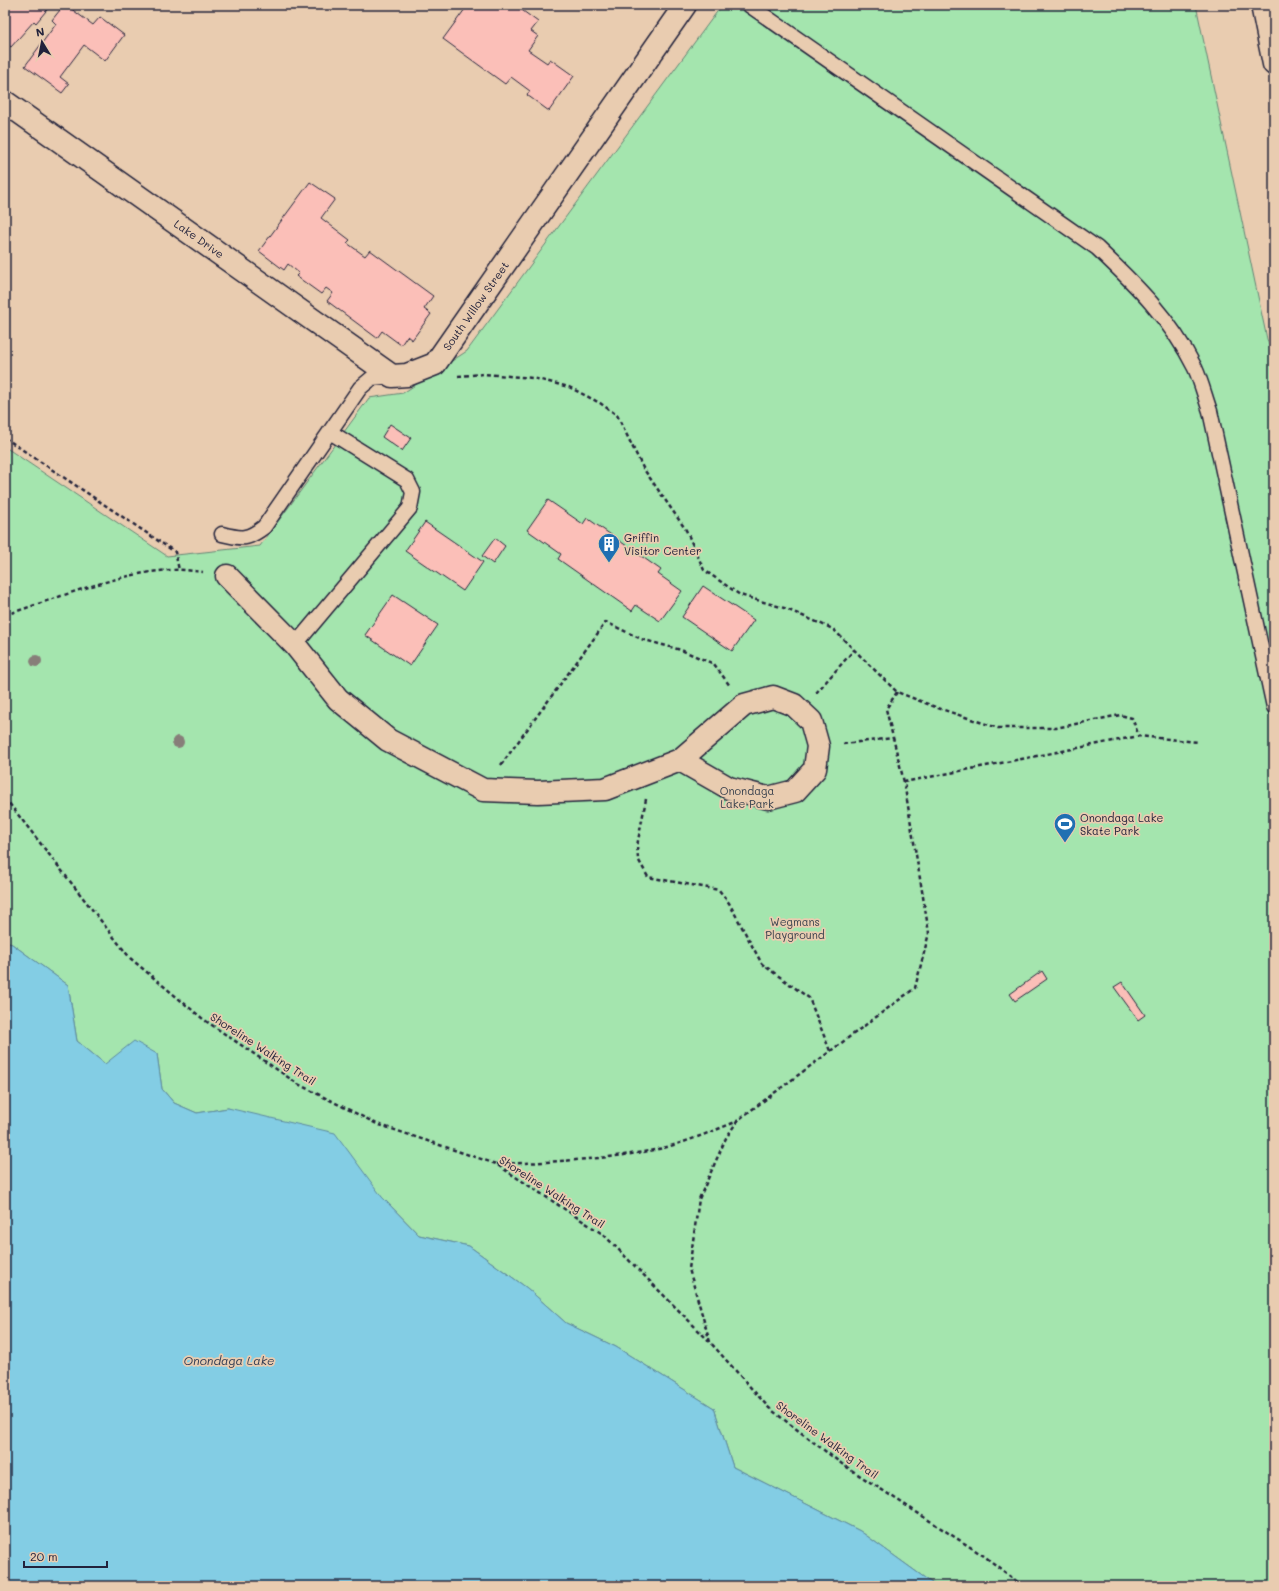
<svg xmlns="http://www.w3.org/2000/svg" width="1279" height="1591" viewBox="0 0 1279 1591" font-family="Mali,sans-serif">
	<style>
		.green { fill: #a4e5ae; stroke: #638474 }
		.water { fill: #83cde4; stroke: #5c89a0 }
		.building { fill: #fbbfb8; stroke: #22223b }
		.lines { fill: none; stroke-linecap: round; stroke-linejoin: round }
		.lane-casing { stroke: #22223b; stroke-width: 17 }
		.street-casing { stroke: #22223b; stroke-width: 25 }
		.primary-casing { stroke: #22223b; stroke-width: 25 }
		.path { stroke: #22223b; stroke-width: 2.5; stroke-dasharray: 4 3; stroke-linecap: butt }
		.lane { stroke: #e9ccb0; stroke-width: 14 }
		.street { stroke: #e9ccb0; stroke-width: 22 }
		.primary { stroke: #e9ccb0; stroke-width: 22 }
		.tree { fill: #877e79 }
		.labels { text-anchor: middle; stroke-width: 3.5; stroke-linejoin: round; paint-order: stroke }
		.street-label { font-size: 11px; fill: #22223b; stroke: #e9ccb0 }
		.poi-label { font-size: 11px; fill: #22223b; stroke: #e9ccb0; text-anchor: start }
		.park-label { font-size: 11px; fill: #363f4c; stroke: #e9ccb0 }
		.water-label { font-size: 12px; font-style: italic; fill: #313c54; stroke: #e9ccb0 }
	</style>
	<rect width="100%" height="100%" fill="#e9ccb0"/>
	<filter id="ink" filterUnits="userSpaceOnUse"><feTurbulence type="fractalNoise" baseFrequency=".025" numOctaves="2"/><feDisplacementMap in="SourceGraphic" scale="8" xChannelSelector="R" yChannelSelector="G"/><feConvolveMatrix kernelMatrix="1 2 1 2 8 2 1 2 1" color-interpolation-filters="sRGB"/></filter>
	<g filter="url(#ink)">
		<!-- green -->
		<path class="green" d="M 722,5 L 1196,5 L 1267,339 L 1274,359 L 1274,1586 L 936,1586 L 860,1531 L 733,1467 L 714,1408 L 616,1347 L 566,1323 L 527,1288 L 469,1246 L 419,1235 L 382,1197 L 228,1108 L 197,1113 L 174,1103 L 162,1089 L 157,1054 L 105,1064 L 77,1041 L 68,985 L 12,944 L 5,942 L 5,447 L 167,556 L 260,546 L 369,398 L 403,393 L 467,351 Z"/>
		<!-- water -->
		<path class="water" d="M 5,942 L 12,944 L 68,985 L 77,1041 L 105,1064 L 134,1041 L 157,1054 L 162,1089 L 174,1103 L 197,1113 L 228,1108 L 335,1133 L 382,1197 L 419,1235 L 469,1246 L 527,1288 L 566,1323 L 616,1347 L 714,1408 L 733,1467 L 860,1531 L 936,1586 L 5,1586 Z"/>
		<!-- building -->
		<g class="building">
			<path d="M 5,5 L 51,5 L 36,23 L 34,21 L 11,47 L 8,45 L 5,48 Z"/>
			<path d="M 64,5 L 66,5 L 93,25 L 100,17 L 124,35 L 105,61 L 84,45 L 60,77 L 69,84 L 62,93 L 25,66 L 56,24 L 52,20 Z"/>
			<path d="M 468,5 L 511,5 L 513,7 L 515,5 L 538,22 L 531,31 L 538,36 L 528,50 L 547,63 L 550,59 L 574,76 L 549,111 L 527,95 L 530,91 L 511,77 L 505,84 L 443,39 Z"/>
			<path d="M 310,182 L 335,199 L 321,218 L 350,240 L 347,243 L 365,256 L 370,250 L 433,296 L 424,309 L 431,314 L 412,340 L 407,336 L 401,345 L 382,331 L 377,338 L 327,301 L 333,293 L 326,288 L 321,294 L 296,276 L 299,273 L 288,264 L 284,270 L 259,251 Z"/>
			<path d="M 390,424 L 411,438 L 402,451 L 382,437 Z"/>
			<path d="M 548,500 L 583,524 L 587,518 L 661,570 L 658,574 L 682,591 L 660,621 L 636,605 L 632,611 L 558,559 L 561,554 L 527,530 Z"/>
			<path d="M 425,522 L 483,562 L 463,591 L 405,551 Z"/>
			<path d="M 495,538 L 505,546 L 493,564 L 482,556 Z"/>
			<path d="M 703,586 L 754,620 L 732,651 L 682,617 Z"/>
			<path d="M 393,595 L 438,625 L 410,666 L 365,635 Z"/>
			<path d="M 1042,971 L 1047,979 L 1015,1001 L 1010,994 Z"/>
			<path d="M 1122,982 L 1145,1015 L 1138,1020 L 1114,987 Z"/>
		</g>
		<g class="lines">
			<!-- lane casing -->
			<g class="lane-casing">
				<g id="lane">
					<path d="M 749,5 L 1097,248 C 1136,285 1170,318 1195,368 C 1201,381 1205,397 1210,411 L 1274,707"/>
					<path d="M 222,534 C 242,539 247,540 264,527 L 360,388 L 372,378 L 392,376"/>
					<path d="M 295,645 L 410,508 L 413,492 L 407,480 L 330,432"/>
				</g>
			</g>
			<!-- street casing -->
			<g class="street-casing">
				<g id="street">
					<path d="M 5,102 L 392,376 L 407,375 L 435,364 L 685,5"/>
					<path d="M 227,576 L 295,645 L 338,699 L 388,740 L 483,790 L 538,792 L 605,789 L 680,760 L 744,705 L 773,697 L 794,705 L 811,721 L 818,746 L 815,769 L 795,791 L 768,798 L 729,788 L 680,760"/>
				</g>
			</g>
			<!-- primary casing -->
			<g class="primary-casing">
				<path id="primary" d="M 1262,5 L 1274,64"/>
			</g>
			<!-- path -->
			<g class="path">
				<path d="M 458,376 L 484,374 L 533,378 L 569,387 L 600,403 L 617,415 L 643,468 L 686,530 L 704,570 L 740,595 L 784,608 L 833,629 L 897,692 L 938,708 L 998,728 L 1056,728 L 1120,715 L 1132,718 L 1139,736"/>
				<path d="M 5,438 L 175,552 L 179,570"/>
				<path d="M 5,615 C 56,599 119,572 172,570 C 182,569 193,571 203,572"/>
				<path d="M 897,692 L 886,709 L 904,782"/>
				<path d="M 816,693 L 854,650"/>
				<path d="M 843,744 L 893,738"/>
				<path d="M 501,765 L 606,622 L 641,639 L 681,650 L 714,664 L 730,686"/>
				<path d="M 5,798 L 130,958 L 203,1019 L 298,1084 L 377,1124 L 496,1164 L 604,1235 L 710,1342 L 769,1408 L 842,1464 L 984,1556 L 1023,1586"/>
				<path d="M 646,799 L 637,846 L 638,859 L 648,877 L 719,890 L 729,903 L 762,964 L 809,998 L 830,1051"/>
				<path d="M 497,1164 C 549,1162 603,1160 654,1150 C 683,1144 710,1132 738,1121"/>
				<path d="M 710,1342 L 689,1269 L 699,1199 L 726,1138 L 738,1120 L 915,988 L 929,933 L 904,782 L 1139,736 L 1198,742"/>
			</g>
			<!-- lane -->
			<use href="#lane" class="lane"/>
			<!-- street -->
			<use href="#street" class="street"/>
			<!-- primary -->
			<use href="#primary" class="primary"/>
		</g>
		<!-- trees -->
		<g class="tree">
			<circle cx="36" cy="661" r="6"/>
			<circle cx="178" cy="742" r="6"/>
		</g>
	</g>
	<!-- icons -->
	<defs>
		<g id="building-pin" transform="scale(1.15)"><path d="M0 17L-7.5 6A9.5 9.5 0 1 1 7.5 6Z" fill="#1f6fb2" stroke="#e9ccb0"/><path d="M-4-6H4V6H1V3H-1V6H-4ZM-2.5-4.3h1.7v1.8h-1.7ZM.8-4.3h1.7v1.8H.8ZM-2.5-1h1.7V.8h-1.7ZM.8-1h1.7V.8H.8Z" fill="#fff"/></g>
		<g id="stadium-pin" transform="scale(1.15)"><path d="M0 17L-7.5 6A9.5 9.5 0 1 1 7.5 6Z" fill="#1f6fb2" stroke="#e9ccb0"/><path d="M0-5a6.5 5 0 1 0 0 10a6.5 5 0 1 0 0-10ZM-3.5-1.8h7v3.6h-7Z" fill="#fff"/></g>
	</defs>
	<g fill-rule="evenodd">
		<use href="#building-pin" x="609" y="544"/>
		<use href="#stadium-pin" x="1065" y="824"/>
	</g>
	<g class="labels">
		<!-- street labels -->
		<g class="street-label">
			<text transform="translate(199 239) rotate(35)" y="4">Lake Drive</text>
			<text transform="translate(476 306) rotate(-55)" y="4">South Willow Street</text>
			<text transform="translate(263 1049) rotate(33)" y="4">Shoreline Walking Trail</text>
			<text transform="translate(552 1192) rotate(33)" y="4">Shoreline Walking Trail</text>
			<text transform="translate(827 1440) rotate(36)" y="4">Shoreline Walking Trail</text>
		</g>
		<!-- poi labels -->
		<g class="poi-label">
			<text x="624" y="542">Griffin<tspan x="624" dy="13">Visitor Center</tspan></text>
			<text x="1080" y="822">Onondaga Lake<tspan x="1080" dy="13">Skate Park</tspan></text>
		</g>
		<!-- park labels -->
		<g class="park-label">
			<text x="747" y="795">Onondaga<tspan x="747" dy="13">Lake Park</tspan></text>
			<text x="795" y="926">Wegmans<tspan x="795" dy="13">Playground</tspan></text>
		</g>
		<!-- water labels -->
		<g class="water-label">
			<text x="229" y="1365">Onondaga Lake</text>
		</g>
	</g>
	<!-- margin -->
	<rect width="1279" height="1591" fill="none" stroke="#e9ccb0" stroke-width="20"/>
	<rect x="10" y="10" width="1259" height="1571" fill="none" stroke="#22223b" stroke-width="1.5" filter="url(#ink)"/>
	<!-- north arrow -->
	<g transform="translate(42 42) rotate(350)" stroke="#e9ccb0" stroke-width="3" paint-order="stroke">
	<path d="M0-3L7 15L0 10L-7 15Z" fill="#22223b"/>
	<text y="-6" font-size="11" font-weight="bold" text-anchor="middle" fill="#22223b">N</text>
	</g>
	<!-- scale -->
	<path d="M24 1561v6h83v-6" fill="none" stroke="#22223b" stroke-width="2"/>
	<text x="30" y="1561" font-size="12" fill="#22223b" stroke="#e9ccb0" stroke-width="3" paint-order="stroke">20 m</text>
</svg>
